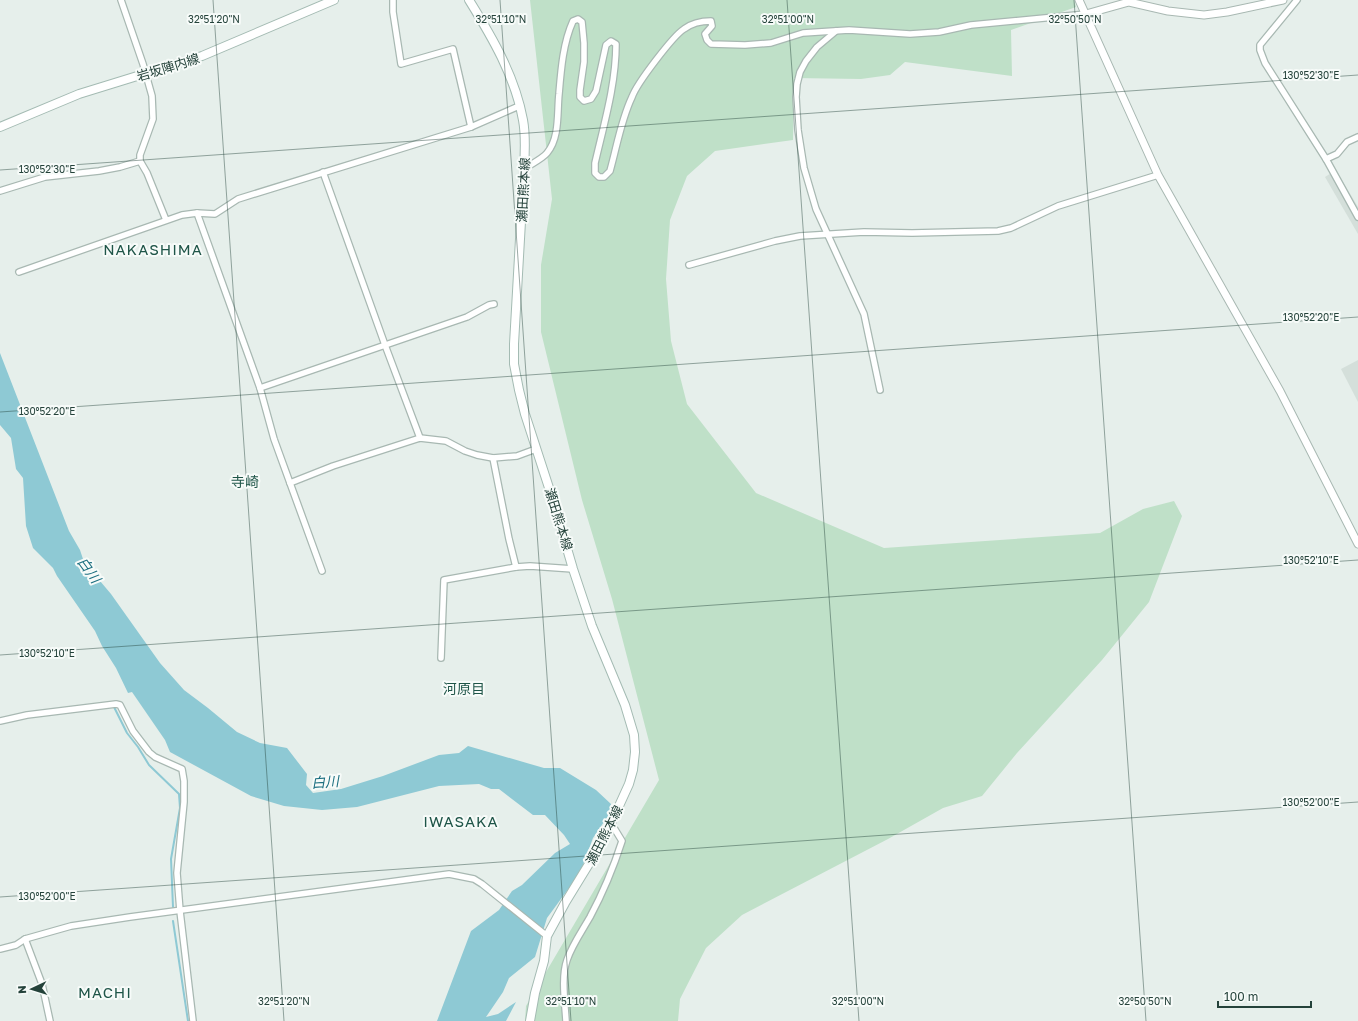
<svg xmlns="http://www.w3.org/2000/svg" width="1358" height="1021" viewBox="0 0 1358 1021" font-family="'Golos Text','Noto Sans JP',sans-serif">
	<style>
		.built { fill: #d4dfda }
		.green { fill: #bfe0c8 }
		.water { fill: #8ec9d4 }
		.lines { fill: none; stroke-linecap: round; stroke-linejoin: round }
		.stream { stroke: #8ec9d4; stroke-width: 2 }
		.minor-casing { stroke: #a8b8b2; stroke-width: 8 }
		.tertiary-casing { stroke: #a8b8b2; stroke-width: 9 }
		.secondary-casing { stroke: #a4bbb3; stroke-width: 10 }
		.minor { stroke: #fff; stroke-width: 5.5 }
		.tertiary { stroke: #fff; stroke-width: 7 }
		.secondary { stroke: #fff; stroke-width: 8 }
		.ticks { fill: none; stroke: #24423a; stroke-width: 1; stroke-opacity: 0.45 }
		.labels { text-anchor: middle; stroke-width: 4; stroke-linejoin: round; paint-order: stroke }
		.street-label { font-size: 13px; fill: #24423a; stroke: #f7fbf9 }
		.neighbourhood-label { font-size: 14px; fill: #1f5548; stroke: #f7fbf9 }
		.water-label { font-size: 14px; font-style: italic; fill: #1c6f80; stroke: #f7fbf9 }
		.quarter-label { font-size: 15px; letter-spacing: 1px; fill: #1f5548; stroke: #f7fbf9 }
		.ticks-label { font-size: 10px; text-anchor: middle; fill: #24423a; stroke: #f7fbf9; stroke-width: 4; stroke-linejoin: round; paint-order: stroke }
	</style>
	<rect width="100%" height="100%" fill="#e6efeb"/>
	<!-- built -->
	<g class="built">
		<path d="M 1336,170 L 1358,207 L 1358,234 L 1325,177 Z"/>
		<path d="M 1358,360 L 1358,402 L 1341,369 Z"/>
	</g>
	<!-- green -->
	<path class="green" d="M 530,0 L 1074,0 L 1076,7 L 1011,30 L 1012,76 L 905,62 L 890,75 L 861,79 L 794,78 L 793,140 L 715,151 L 687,176 L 670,220 L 666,279 L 671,341 L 687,404 L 756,493 L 884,548 L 1100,533 L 1143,509 L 1174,501 L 1182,516 L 1149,602 L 1102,660 L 1017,753 L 982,796 L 943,808 L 888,839 L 742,915 L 706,948 L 680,999 L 678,1021 L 525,1021 L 526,1006 L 659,780 L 612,599 L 582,500 L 541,332 L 541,265 L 552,199 Z"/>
	<!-- water -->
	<path class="water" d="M 0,353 L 69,531 L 80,550 L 84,562 L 111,594 L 160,663 L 184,690 L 208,708 L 237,732 L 260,743 L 287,748 L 307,774 L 306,785 L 313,793 L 341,789 L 383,776 L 439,755 L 459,753 L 468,746 L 544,768 L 560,768 L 596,790 L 611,804 L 608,816 L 593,838 L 580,873 L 547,918 L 535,957 L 509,978 L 503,992 L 486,1017 L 498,1014 L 516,1002 L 506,1021 L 437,1021 L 471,931 L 499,910 L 512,891 L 522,885 L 555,853 L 570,844 L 564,835 L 545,815 L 533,815 L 499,789 L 491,789 L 479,784 L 439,786 L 357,807 L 322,810 L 284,806 L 251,796 L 170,752 L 165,740 L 132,692 L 128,693 L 116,668 L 102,646 L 95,631 L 57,576 L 53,568 L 33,548 L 26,526 L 23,478 L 16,469 L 11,438 L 0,425 Z"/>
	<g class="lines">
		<!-- stream -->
		<g class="stream">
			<path d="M 114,707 L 127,733 L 138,747 L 149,765 L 179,794 L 180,808 L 171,859 L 173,907"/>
			<path d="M 173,921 L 188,1021"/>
		</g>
		<!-- minor casing -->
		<g class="minor-casing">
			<g id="minor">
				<path d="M 121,0 L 143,64 L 152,96 L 153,119 L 140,155 L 140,161 L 147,173 L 166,220"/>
				<path d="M 393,0 L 393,12 L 401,64 L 453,49 L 471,127"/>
				<path d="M 1297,0 L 1260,45 L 1260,50 L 1265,63 L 1326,159 L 1358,217"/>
				<path d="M 836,31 L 817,47 L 806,61 L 800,72 L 797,84 L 796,97 L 798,130 L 804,168 L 816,209 L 864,314 L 880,390"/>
				<path d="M 1326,159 L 1337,154 L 1347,142 L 1358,137"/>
				<path d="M 524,169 C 531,164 542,159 547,153 C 560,138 557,112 559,94 C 561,70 563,43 573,21 L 578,19 L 582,22 L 584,43 L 584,62 L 580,90 L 580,97 L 584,101 L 591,99 L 596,91 L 606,45 L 611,41 L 616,44 C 616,84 604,124 595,163 L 595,173 L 599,177 L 604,177 L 610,171 C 617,146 621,120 632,97 C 637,83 673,36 684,29 C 692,23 701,21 711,21 L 712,26 L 705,34 L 707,40 L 711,44 L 745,45 L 771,43 L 803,33 L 849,30 L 910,34 L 939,32 L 971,25 L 1086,14"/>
				<path d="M 323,172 L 385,345 L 420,438"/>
				<path d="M 0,191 L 45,177 L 99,171 L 120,167 L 140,161"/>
				<path d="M 197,213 L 260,388 L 274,439 L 322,571"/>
				<path d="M 689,265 L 775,241 L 800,236 L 864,232 L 912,233 L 998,231 L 1011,228 L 1058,206 L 1158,175"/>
				<path d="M 19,272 L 182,215 L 197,213 L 215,214 L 238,199 L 471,127 L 519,106"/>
				<path d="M 260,388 L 467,317 L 489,305 L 494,304"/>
				<path d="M 493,458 L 509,539 L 516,567"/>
				<path d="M 290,483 L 333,466 L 420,438 L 446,441 L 465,451 L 477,455 L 493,458 L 517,456 L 536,449"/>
				<path d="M 441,658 L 444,580 L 516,567 L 530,566 L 573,569"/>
				<path d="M 0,721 L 27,715 L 116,704 L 120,705 L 133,731 L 149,752 L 155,757 L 182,769 L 184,781 L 184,802 L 177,873 L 180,911 L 193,1021"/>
				<path d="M 25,939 L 42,984 L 50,1021"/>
				<path d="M 0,949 L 16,945 L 25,939 L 71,926 L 130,917 L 449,874 L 474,879 L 482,884 L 547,936"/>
				<path d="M 566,1021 C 565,1003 561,977 567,960 C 572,945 582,931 590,917 C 604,891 613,869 622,841 L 611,823"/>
			</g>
		</g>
		<!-- tertiary casing -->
		<g class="tertiary-casing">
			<g id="tertiary">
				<path d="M 1079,0 L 1158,175 L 1280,391 L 1358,544"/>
				<path d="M 1086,14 L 1129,2 L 1168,11 L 1204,15 L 1227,12 L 1283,0"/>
			</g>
		</g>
		<!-- secondary casing -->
		<g class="secondary-casing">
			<g id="secondary">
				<path d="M 469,0 C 492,37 515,76 523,120 C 526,136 525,153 524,169 L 514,344 L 514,364 L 519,390 L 525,414 L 551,494 L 573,569 L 592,626 L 625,705 L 634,735 L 635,752 L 633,770 L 629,784 L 603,841 L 565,903 L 547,936 L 544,961 L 535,993 L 530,1021"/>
				<path d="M 0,127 L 79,94 L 202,56 L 334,0"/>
			</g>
		</g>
		<!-- minor -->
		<use href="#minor" class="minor"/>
		<!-- tertiary -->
		<use href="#tertiary" class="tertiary"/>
		<!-- secondary -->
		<use href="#secondary" class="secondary"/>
	</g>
	<!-- ticks -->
	<path class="ticks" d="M 213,0 L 284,1021M 500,0 L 571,1021M 787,0 L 859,1021M 1074,0 L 1146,1021M 0,170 L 1358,75M 0,412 L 1358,317M 0,655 L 1358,560M 0,897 L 1358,802"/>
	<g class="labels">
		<!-- street labels -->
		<g class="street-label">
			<text transform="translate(168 67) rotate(-17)" y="5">岩坂陣内線</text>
			<text transform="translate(523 190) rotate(-87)" y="5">瀬田熊本線</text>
			<text transform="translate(559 519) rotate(73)" y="5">瀬田熊本線</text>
			<text transform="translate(604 835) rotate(-63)" y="5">瀬田熊本線</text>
		</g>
		<!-- neighbourhood labels -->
		<g class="neighbourhood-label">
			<text x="245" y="487">寺崎</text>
			<text x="464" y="694">河原目</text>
		</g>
		<!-- water labels -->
		<g class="water-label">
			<text transform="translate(89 570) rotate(54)" y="5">白川</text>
			<text transform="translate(325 782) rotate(-4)" y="5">白川</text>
		</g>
		<!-- quarter labels -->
		<g class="quarter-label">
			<text x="153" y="255">NAKASHIMA</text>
			<text x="461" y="827">IWASAKA</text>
			<text x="105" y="998">MACHI</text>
		</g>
	</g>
	<g class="ticks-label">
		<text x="214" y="23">32°51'20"N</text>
		<text x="501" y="23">32°51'10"N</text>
		<text x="788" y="23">32°51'00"N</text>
		<text x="1075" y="23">32°50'50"N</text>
		<text x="1311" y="79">130°52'30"E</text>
		<text x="47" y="173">130°52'30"E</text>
		<text x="1311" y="321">130°52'20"E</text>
		<text x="47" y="415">130°52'20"E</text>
		<text x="1311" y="564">130°52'10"E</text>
		<text x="47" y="657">130°52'10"E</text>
		<text x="1311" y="806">130°52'00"E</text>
		<text x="47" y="900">130°52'00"E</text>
		<text x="284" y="1005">32°51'20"N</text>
		<text x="571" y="1005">32°51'10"N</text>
		<text x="858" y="1005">32°51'00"N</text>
		<text x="1145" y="1005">32°50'50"N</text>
	</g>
	<!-- north arrow -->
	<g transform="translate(32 989) rotate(266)" stroke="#f7fbf9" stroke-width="3" paint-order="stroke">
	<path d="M0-3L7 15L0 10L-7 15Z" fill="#24423a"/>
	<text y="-6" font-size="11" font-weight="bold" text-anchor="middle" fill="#24423a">N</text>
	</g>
	<!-- scale -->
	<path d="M1218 1001v6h93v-6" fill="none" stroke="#24423a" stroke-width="2"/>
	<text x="1224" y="1001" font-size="12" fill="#24423a" stroke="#f7fbf9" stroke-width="3" paint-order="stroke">100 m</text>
</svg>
